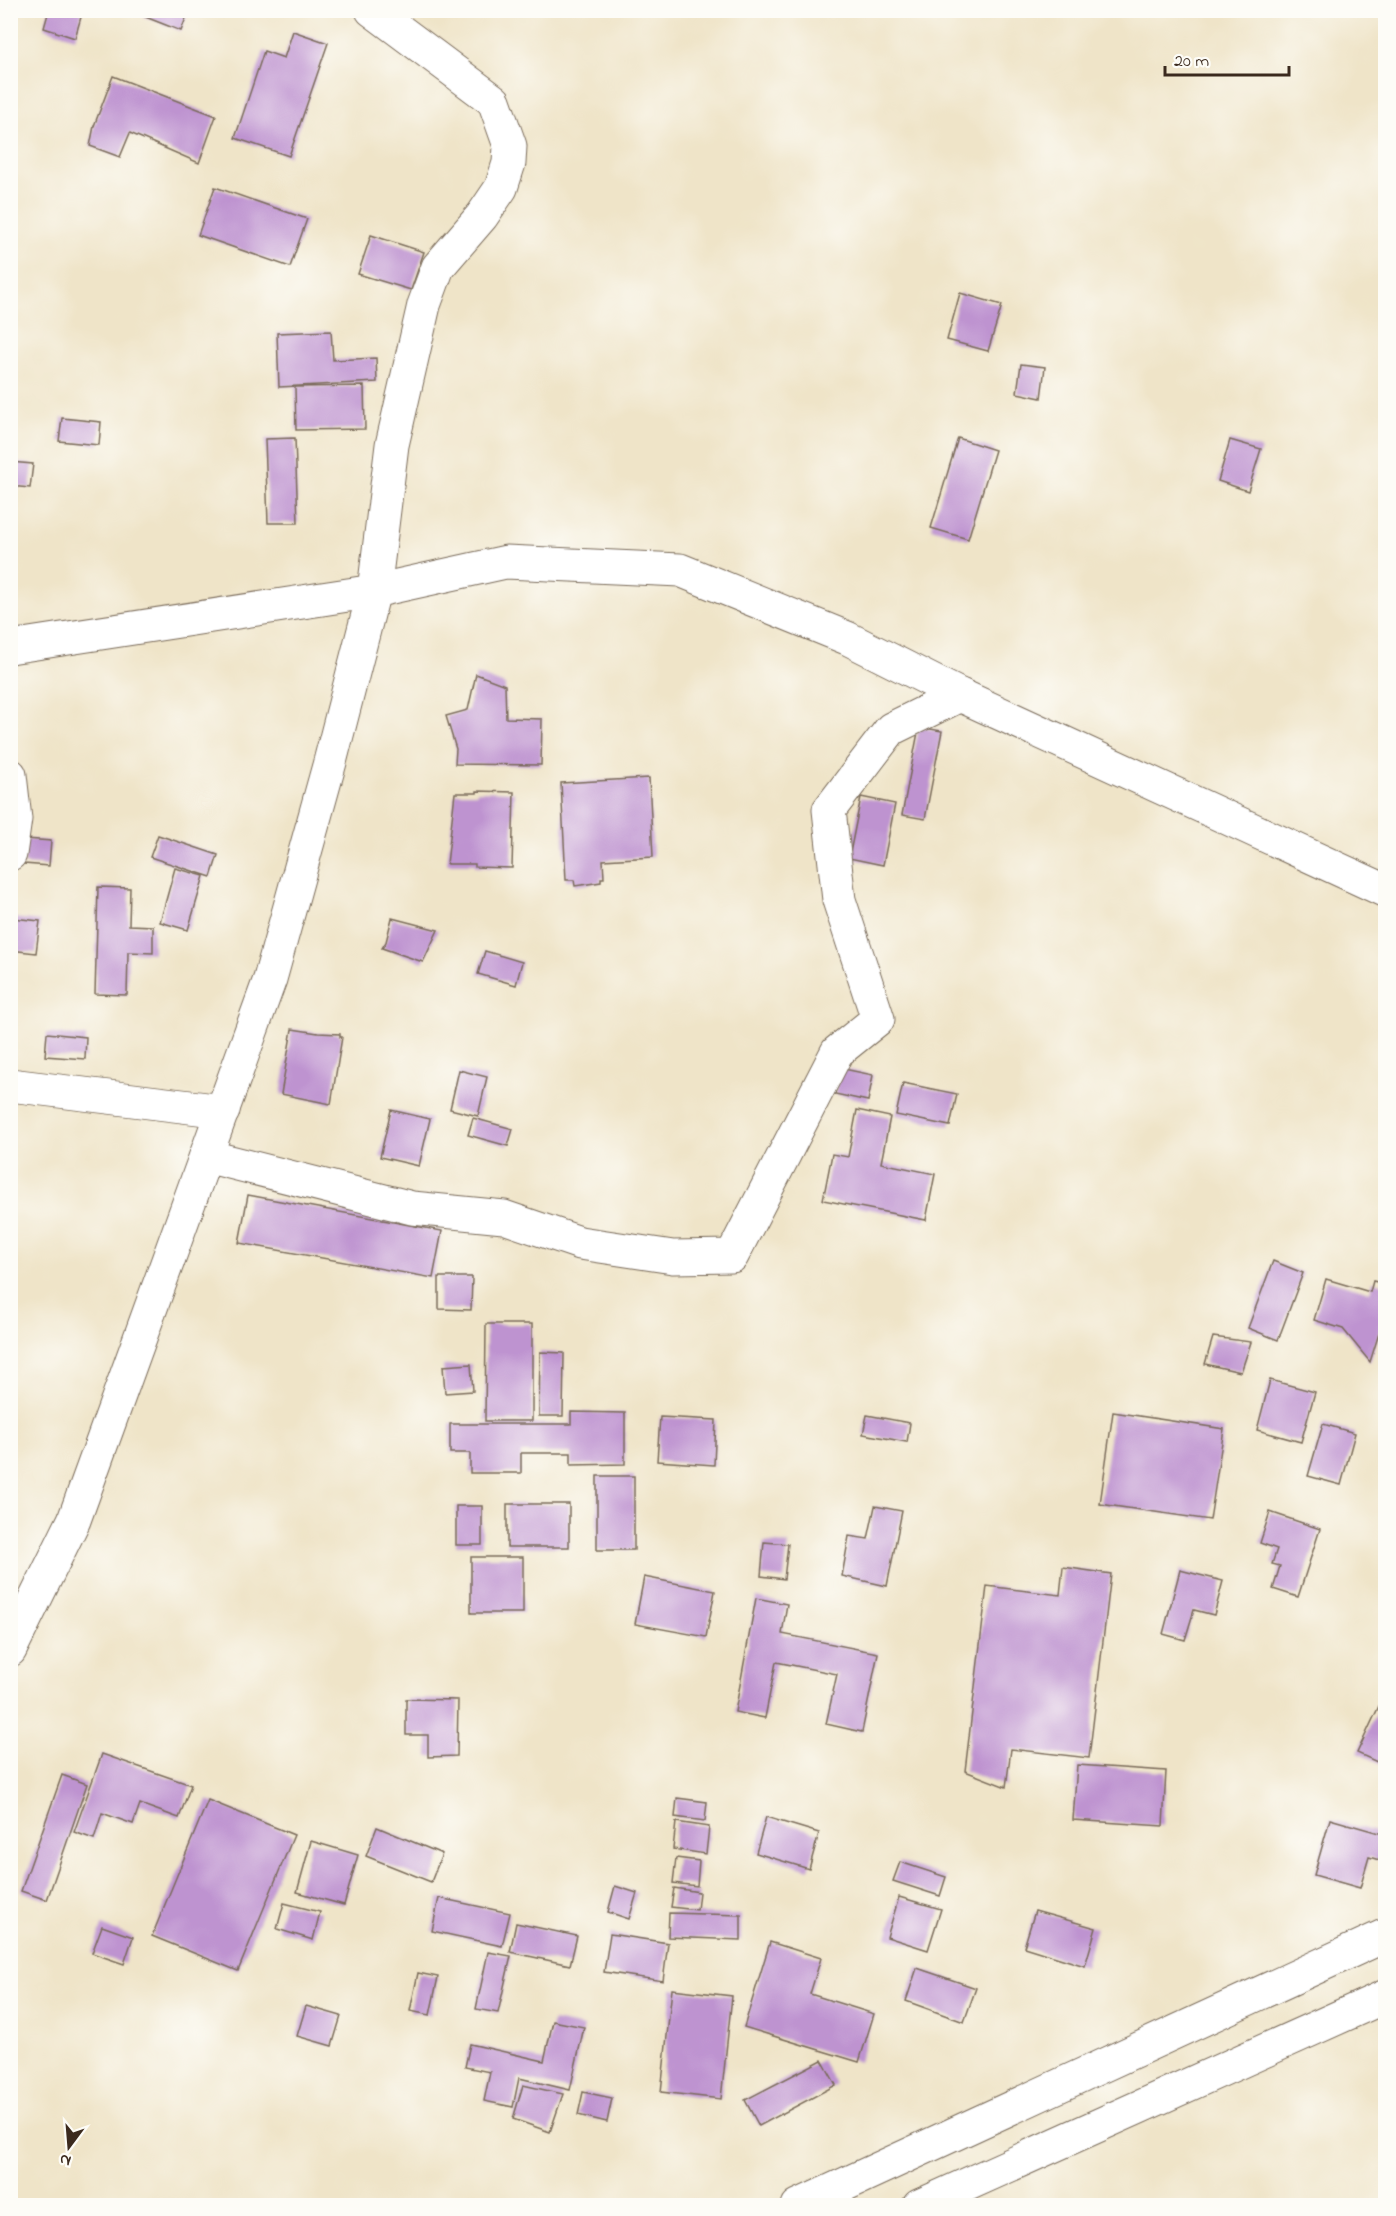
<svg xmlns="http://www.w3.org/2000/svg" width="1396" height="2216" viewBox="0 0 1396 2216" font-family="'Indie Flower',sans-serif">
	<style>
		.building { fill: #be93d0 }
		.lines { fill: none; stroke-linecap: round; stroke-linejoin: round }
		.minor-casing { stroke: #7a6b5a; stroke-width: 35 }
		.minor { stroke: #fff; stroke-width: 33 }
	</style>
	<rect width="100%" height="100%" fill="#fdfcf7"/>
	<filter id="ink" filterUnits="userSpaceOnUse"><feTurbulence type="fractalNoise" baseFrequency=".0167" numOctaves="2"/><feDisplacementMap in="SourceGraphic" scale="12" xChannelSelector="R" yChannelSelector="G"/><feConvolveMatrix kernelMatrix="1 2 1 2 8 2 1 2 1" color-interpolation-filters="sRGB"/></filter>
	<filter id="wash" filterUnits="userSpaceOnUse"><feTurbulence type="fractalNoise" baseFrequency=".008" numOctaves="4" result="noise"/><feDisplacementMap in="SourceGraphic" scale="24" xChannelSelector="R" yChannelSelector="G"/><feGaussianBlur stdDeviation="1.35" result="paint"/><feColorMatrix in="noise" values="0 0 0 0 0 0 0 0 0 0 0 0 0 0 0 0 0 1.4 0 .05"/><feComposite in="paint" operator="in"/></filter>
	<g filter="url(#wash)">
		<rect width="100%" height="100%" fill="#efe4c8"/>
		<g id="blocks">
			<!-- building -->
			<g class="building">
				<path d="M 49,10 L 83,10 L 75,38 L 44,28 Z"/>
				<path d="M 145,10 L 189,10 L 181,31 L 143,16 Z"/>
				<path d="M 293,31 L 328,43 L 289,156 L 235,138 L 264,51 L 284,58 Z"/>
				<path d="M 113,76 L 216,116 L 199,163 L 130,133 L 120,157 L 90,146 L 94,126 Z"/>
				<path d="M 215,187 L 307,219 L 290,267 L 198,235 Z"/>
				<path d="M 371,235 L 424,252 L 411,290 L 358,274 Z"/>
				<path d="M 960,293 L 1002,305 L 988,351 L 947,340 Z"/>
				<path d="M 331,331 L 333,360 L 376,358 L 377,382 L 279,387 L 277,333 Z"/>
				<path d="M 1021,364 L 1045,367 L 1041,398 L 1017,393 Z"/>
				<path d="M 364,386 L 365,429 L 296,430 L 295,387 Z"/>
				<path d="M 62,418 L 101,422 L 99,445 L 59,441 Z"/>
				<path d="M 295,438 L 298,523 L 268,523 L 265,439 Z"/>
				<path d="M 958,438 L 995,450 L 968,539 L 931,528 Z"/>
				<path d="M 1230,440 L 1261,449 L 1248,491 L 1218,481 Z"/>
				<path d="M 10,462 L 33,464 L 30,488 L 10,486 Z"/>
				<path d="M 476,674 L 505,685 L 506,718 L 542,719 L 541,765 L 455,764 L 456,749 L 446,716 L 468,710 Z"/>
				<path d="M 919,727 L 942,731 L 925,819 L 902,815 Z"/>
				<path d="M 649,778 L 653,857 L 603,860 L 604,878 L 601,878 L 601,882 L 575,886 L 574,880 L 566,880 L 561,783 Z"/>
				<path d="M 477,791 L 514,792 L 512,868 L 475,867 L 475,864 L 447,864 L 455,793 L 477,793 Z"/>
				<path d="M 861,797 L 895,804 L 883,865 L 849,858 Z"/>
				<path d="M 158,835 L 218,855 L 211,877 L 150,857 Z"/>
				<path d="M 26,839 L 51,841 L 49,866 L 24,864 Z"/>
				<path d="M 175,868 L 204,876 L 188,930 L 160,922 Z"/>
				<path d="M 98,887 L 130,888 L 129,925 L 153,926 L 153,953 L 128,952 L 127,995 L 95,994 Z"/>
				<path d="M 12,918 L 40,921 L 36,953 L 10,950 Z"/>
				<path d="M 392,918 L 438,930 L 423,962 L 382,948 L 386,942 Z"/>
				<path d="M 485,951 L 522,962 L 516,985 L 478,974 Z"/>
				<path d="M 292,1029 L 318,1033 L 340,1034 L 340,1037 L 342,1037 L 331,1104 L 281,1094 Z"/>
				<path d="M 47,1033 L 86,1037 L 85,1059 L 45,1056 Z"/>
				<path d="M 839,1068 L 873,1075 L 868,1101 L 835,1094 Z"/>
				<path d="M 459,1070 L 487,1077 L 478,1116 L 450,1109 Z"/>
				<path d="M 903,1083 L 957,1094 L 950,1126 L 896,1115 Z"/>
				<path d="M 391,1110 L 430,1119 L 419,1166 L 380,1157 Z"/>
				<path d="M 857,1110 L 890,1117 L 881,1163 L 935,1174 L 926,1220 L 823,1200 L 832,1154 L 848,1157 Z"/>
				<path d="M 473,1118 L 513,1129 L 508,1146 L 468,1135 Z"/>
				<path d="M 248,1195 L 442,1231 L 433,1278 L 239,1243 Z"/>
				<path d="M 1273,1261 L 1303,1273 L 1278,1340 L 1248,1328 Z"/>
				<path d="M 439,1277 L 472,1277 L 471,1310 L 439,1309 Z"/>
				<path d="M 1326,1279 L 1370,1292 L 1373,1281 L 1386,1284 L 1386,1311 L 1370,1362 L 1343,1329 L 1314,1320 Z"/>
				<path d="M 486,1324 L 532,1324 L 532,1421 L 485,1421 Z"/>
				<path d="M 1213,1337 L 1251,1342 L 1241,1372 L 1205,1364 Z"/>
				<path d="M 540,1352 L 564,1353 L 563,1416 L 539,1416 Z"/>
				<path d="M 471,1364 L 473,1391 L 445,1393 L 443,1366 Z"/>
				<path d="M 1270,1380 L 1315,1392 L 1301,1442 L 1257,1430 Z"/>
				<path d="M 571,1412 L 625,1413 L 625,1464 L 571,1465 L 571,1453 L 521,1453 L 521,1473 L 470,1473 L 470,1453 L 450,1453 L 450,1424 L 571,1424 Z"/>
				<path d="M 1113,1412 L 1224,1429 L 1210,1520 L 1100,1504 Z"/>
				<path d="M 867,1415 L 910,1423 L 907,1442 L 863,1434 Z"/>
				<path d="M 660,1417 L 716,1420 L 714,1465 L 657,1461 Z"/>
				<path d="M 1323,1424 L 1355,1433 L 1341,1485 L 1308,1476 Z"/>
				<rect x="597" y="1476" width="37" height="74"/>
				<rect x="507" y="1504" width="62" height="43"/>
				<rect x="456" y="1506" width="26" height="39"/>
				<path d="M 875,1506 L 902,1511 L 887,1586 L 842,1576 L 849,1536 L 868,1539 Z"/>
				<path d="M 1270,1512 L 1320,1529 L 1298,1597 L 1273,1589 L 1280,1566 L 1272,1564 L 1277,1549 L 1260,1543 Z"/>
				<path d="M 764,1542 L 788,1544 L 784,1579 L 761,1576 Z"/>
				<rect x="471" y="1557" width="52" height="56"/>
				<path d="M 1063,1567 L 1111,1574 L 1089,1758 L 1011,1749 L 1006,1787 L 965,1771 L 987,1586 L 1060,1595 Z"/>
				<path d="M 1180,1570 L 1223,1581 L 1214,1615 L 1194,1610 L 1185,1640 L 1163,1634 Z"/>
				<path d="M 644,1577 L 715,1591 L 706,1637 L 635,1624 Z"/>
				<path d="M 756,1598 L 787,1604 L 782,1634 L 878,1653 L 862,1732 L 826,1724 L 837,1674 L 776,1662 L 765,1718 L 735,1712 Z"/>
				<path d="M 406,1699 L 458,1700 L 457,1756 L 428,1757 L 428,1735 L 406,1735 Z"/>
				<path d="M 1380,1704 L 1386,1706 L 1386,1766 L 1357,1753 Z"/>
				<path d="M 102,1754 L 191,1785 L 179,1818 L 140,1804 L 133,1824 L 102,1813 L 94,1839 L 74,1832 Z"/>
				<path d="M 1077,1765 L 1166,1771 L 1163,1826 L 1073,1820 Z"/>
				<path d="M 62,1775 L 87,1784 L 47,1900 L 21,1891 Z"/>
				<path d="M 677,1798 L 707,1802 L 705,1821 L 675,1817 Z"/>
				<path d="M 208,1800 L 294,1835 L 238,1971 L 152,1936 Z"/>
				<path d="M 766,1817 L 819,1833 L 809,1869 L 756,1853 Z"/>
				<path d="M 1330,1819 L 1386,1835 L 1386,1862 L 1369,1857 L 1360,1888 L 1314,1875 Z"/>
				<path d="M 676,1822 L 709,1827 L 706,1854 L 673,1849 Z"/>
				<path d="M 377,1827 L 442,1854 L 431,1882 L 366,1856 Z"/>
				<path d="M 311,1841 L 358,1855 L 344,1905 L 297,1892 Z"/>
				<path d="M 676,1858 L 699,1861 L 697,1886 L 673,1883 Z"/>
				<path d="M 900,1862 L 946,1877 L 940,1896 L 893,1881 Z"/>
				<path d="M 615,1886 L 637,1893 L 629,1919 L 608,1912 Z"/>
				<path d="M 674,1888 L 699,1892 L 697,1910 L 671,1907 Z"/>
				<path d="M 899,1897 L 941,1909 L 928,1950 L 887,1937 Z"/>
				<path d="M 439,1898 L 510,1913 L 502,1946 L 432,1931 Z"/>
				<path d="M 284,1903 L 320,1912 L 313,1940 L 277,1929 Z"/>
				<path d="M 1035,1911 L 1096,1928 L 1085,1966 L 1024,1947 Z"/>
				<path d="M 669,1913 L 741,1915 L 741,1940 L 668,1937 Z"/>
				<path d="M 516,1923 L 577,1936 L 570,1965 L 510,1952 Z"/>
				<path d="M 102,1926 L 133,1937 L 124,1964 L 92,1953 Z"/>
				<path d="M 610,1934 L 668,1943 L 663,1981 L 604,1972 Z"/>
				<path d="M 770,1942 L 821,1958 L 810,1994 L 874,2014 L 859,2062 L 744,2027 Z"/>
				<path d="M 488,1952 L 511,1956 L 498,2013 L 476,2009 Z"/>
				<path d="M 917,1968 L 976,1988 L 964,2022 L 906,2001 Z"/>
				<path d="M 418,1973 L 438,1977 L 430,2015 L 410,2011 Z"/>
				<path d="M 672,1989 L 732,1996 L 721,2099 L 661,2092 Z"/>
				<path d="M 306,2006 L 341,2016 L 332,2046 L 297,2036 Z"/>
				<path d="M 553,2021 L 584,2027 L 570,2090 L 519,2078 L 513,2107 L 484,2101 L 490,2072 L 465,2067 L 470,2044 L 544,2061 Z"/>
				<path d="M 822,2060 L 836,2085 L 759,2126 L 745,2100 Z"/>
				<path d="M 523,2085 L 563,2094 L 550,2132 L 513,2119 Z"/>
				<path d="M 583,2092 L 612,2098 L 607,2122 L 578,2115 Z"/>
			</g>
		</g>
	</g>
	<g filter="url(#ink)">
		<use href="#blocks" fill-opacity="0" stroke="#7a6b5a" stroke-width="1.5"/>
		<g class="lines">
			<!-- minor casing -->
			<g class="minor-casing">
				<g id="minor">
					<path d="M 10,647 L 374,591 L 506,562 L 680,570 L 847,638 L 960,695 L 1386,891"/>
					<path d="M 10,775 L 15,819 L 10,854"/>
					<path d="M 10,1085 L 223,1111"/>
					<path d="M 206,1156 L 412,1208 L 504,1217 L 580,1243 L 673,1257 L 732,1256 L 837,1052 L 878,1019 L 839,900 L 829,810 L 891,729 L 960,695"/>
					<path d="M 10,1650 L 74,1520 L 270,979 L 330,762 L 374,591 L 392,445 L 424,305 L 438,267 L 482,216 L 501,188 L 509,163 L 510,146 L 494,101 L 372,10"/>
					<path d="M 798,2206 L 1386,1935"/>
					<path d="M 919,2206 L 1386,1996"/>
				</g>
			</g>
			<!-- minor -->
			<use href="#minor" class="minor"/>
		</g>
	</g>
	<!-- margin -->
	<rect width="1396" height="2216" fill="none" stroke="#fdfcf7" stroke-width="36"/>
	<!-- north arrow -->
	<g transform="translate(69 2147) rotate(196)" stroke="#fdfcf7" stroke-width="4.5" paint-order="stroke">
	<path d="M0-4.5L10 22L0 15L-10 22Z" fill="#3b2a1e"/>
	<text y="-9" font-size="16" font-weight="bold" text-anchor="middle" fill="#3b2a1e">N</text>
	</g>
	<!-- scale -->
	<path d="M1165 66v9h124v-9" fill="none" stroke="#3b2a1e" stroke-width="3"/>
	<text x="1174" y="66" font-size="18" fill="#3b2a1e" stroke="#fdfcf7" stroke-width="4.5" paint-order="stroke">20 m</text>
</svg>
